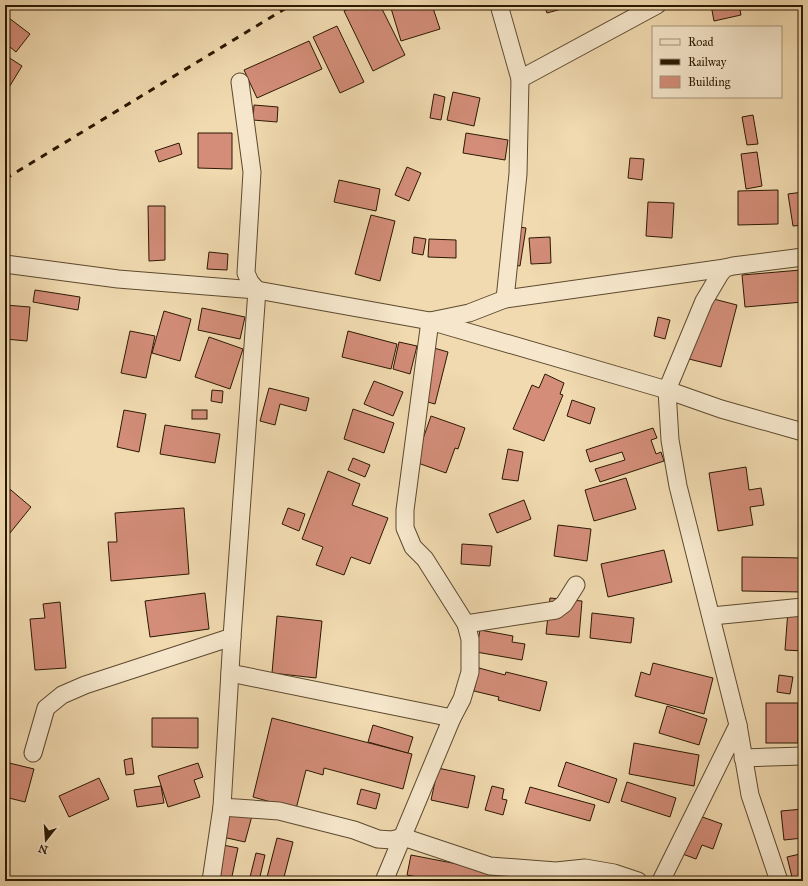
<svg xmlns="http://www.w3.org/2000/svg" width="808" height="886" viewBox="0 0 808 886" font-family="'IM FELL Great Primer',serif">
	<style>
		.building { fill: #d38d79; stroke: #2b1902 }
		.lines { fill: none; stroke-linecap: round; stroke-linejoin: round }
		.minor-casing { stroke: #5c492e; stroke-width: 19 }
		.minor { stroke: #f6e7cc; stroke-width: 17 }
		.rail { stroke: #2b1902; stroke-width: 3; stroke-dasharray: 7 7; stroke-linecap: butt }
	</style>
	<rect width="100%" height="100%" fill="#f1dab0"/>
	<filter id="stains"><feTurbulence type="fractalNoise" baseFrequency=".005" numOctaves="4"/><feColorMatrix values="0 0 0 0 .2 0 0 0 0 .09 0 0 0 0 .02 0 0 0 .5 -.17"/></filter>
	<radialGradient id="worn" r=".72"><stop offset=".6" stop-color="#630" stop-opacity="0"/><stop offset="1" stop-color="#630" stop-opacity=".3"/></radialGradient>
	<!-- building -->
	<g class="building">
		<path d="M 356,5 L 380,5 L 405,55 L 373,71 L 344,11 Z"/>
		<path d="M 390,5 L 432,5 L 440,29 L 401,41 Z"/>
		<path d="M 544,5 L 564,5 L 565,8 L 547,13 Z"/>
		<path d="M 711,5 L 739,5 L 741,15 L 714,21 Z"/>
		<path d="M 5,15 L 30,34 L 16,52 L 5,43 Z"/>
		<path d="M 337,26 L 364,82 L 340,93 L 313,37 Z"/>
		<path d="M 309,41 L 322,69 L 257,98 L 244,70 Z"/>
		<path d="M 5,55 L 22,66 L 8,89 L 5,87 Z"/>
		<path d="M 453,92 L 480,98 L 474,126 L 447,120 Z"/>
		<path d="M 434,94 L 445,97 L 441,120 L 430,118 Z"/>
		<path d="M 254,105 L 278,107 L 277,122 L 253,120 Z"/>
		<path d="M 753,115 L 758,144 L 747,145 L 742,117 Z"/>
		<path d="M 198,133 L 232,133 L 232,169 L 198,168 Z"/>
		<path d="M 466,133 L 508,140 L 505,160 L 463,153 Z"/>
		<path d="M 179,143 L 182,154 L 159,162 L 155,151 Z"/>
		<path d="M 757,152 L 762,186 L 746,189 L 741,154 Z"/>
		<path d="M 630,158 L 644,159 L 642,180 L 628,178 Z"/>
		<path d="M 407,167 L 421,173 L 409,201 L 395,195 Z"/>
		<path d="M 339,180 L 380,189 L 376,211 L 334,202 Z"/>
		<path d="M 778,190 L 778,224 L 738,225 L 738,191 Z"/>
		<path d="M 803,192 L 803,225 L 793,226 L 788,194 Z"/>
		<path d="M 648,202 L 674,203 L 672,238 L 646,236 Z"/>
		<path d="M 148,206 L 165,206 L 165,260 L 149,261 Z"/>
		<path d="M 371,215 L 395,221 L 380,281 L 355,274 Z"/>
		<path d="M 513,226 L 526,228 L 520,266 L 506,263 Z"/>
		<path d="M 414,237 L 426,239 L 423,255 L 412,253 Z"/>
		<path d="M 550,237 L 551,263 L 531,264 L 529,238 Z"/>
		<path d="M 429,239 L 456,240 L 456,258 L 428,257 Z"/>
		<path d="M 209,252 L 228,254 L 227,270 L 207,269 Z"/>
		<path d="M 801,270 L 803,302 L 745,307 L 742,275 Z"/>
		<path d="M 35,290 L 80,297 L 78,310 L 33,302 Z"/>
		<path d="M 706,297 L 737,305 L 721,367 L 689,359 Z"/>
		<path d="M 5,305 L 30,307 L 27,341 L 5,339 Z"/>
		<path d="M 202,308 L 245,317 L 240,339 L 198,330 Z"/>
		<path d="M 164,311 L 191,319 L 180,361 L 152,353 Z"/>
		<path d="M 658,317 L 670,320 L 665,339 L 654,336 Z"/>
		<path d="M 130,331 L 155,336 L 146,378 L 121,373 Z"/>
		<path d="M 348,331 L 397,344 L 391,369 L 342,357 Z"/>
		<path d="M 209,337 L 243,349 L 230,389 L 195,377 Z"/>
		<path d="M 399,342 L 417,346 L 410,374 L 393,369 Z"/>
		<path d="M 427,346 L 448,352 L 435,404 L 413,398 Z"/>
		<path d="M 545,374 L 564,383 L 560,394 L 563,395 L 544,441 L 513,429 L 532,385 L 539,388 Z"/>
		<path d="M 374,381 L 403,392 L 393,416 L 364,404 Z"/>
		<path d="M 269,388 L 309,398 L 306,411 L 280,404 L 275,425 L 260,421 Z"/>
		<path d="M 212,390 L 223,391 L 222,403 L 211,401 Z"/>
		<path d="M 572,400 L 595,408 L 590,424 L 567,416 Z"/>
		<path d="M 353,409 L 394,423 L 384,453 L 344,439 Z"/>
		<path d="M 124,410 L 146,414 L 139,452 L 117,447 Z"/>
		<rect x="192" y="410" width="15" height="9"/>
		<path d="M 431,416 L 465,428 L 458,449 L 455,448 L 446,473 L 415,462 Z"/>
		<path d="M 165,425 L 220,434 L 215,463 L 160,454 Z"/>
		<path d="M 653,428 L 657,438 L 651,440 L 656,454 L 661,452 L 664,461 L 600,482 L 595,469 L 625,460 L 622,452 L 590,462 L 586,450 Z"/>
		<path d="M 508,449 L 523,452 L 518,481 L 502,479 Z"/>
		<path d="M 353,458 L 370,465 L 365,477 L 348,470 Z"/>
		<path d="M 746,467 L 749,490 L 761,488 L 764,505 L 750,507 L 753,525 L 718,531 L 709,473 Z"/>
		<path d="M 328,471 L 360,484 L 352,505 L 388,518 L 370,564 L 351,557 L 344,575 L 316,565 L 323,547 L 302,539 Z"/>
		<path d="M 626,478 L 636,509 L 594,521 L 585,490 Z"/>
		<path d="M 5,485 L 31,507 L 10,533 L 5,529 Z"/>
		<path d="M 524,500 L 531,519 L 497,533 L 489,514 Z"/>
		<path d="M 184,508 L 189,574 L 111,581 L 108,542 L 117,542 L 115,513 Z"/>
		<path d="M 288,508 L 305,514 L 299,531 L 282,524 Z"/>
		<path d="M 558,525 L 591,529 L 587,561 L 554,556 Z"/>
		<path d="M 462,544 L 492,546 L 490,566 L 461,564 Z"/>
		<path d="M 664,550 L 672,582 L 608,597 L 601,564 Z"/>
		<path d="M 742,557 L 803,558 L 803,592 L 742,591 Z"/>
		<path d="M 205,593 L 209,629 L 150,637 L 145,601 Z"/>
		<path d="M 550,598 L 582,601 L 579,637 L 546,634 Z"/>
		<path d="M 60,602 L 66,668 L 35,670 L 30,619 L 45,618 L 43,604 Z"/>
		<path d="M 788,610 L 803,611 L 803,651 L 785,650 Z"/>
		<path d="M 592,613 L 634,618 L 631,643 L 590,638 Z"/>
		<path d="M 277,616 L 322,621 L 316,678 L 272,673 Z"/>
		<path d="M 480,630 L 513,636 L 512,642 L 525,644 L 522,660 L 476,652 Z"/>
		<path d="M 653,663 L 713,678 L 704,714 L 635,696 L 641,672 L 650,675 Z"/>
		<path d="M 479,668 L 505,675 L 506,672 L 547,682 L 540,711 L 498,700 L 499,697 L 474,691 Z"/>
		<path d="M 779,675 L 793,677 L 790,694 L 777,692 Z"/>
		<rect x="766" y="703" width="32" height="40"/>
		<path d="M 667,706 L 707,719 L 699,745 L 659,733 Z"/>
		<path d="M 152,718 L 198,718 L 198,748 L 152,747 Z"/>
		<path d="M 272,718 L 412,754 L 403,789 L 324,768 L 323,775 L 306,770 L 296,809 L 253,797 Z"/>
		<path d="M 373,725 L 413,737 L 408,753 L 368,742 Z"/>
		<path d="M 634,743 L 699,755 L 694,786 L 629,774 Z"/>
		<path d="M 132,758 L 134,774 L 126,775 L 124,760 Z"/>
		<path d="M 5,762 L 34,769 L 25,802 L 5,797 Z"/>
		<path d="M 566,762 L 617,779 L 609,803 L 558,786 Z"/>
		<path d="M 198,763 L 203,777 L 194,780 L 200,797 L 168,807 L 158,776 Z"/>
		<path d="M 438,768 L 475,776 L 468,808 L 431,800 Z"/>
		<path d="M 99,778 L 109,799 L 69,817 L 59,796 Z"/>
		<path d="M 627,782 L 676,798 L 670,817 L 621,801 Z"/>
		<path d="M 161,786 L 164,803 L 137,807 L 134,790 Z"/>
		<path d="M 492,786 L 504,789 L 502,799 L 507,800 L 503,815 L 485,810 Z"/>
		<path d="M 530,787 L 595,805 L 590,821 L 525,803 Z"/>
		<path d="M 361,789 L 380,794 L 376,809 L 357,804 Z"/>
		<path d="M 226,806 L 253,812 L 245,842 L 218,836 Z"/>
		<path d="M 803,809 L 803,838 L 784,840 L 781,811 Z"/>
		<path d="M 694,814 L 722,824 L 713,849 L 702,845 L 696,859 L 680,853 Z"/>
		<path d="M 277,838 L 293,842 L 283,881 L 266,881 Z"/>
		<path d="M 223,845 L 238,848 L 231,881 L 215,881 Z"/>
		<path d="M 256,853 L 265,855 L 259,881 L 249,881 Z"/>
		<path d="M 800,854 L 803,866 L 803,881 L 793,881 L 787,857 Z"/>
		<path d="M 411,855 L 545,881 L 545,878 L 559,881 L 438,881 L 407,875 Z"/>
		<path d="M 387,874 L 410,881 L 385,881 Z"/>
	</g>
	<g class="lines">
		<!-- minor casing -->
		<g class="minor-casing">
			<g id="minor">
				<path d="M 499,5 L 520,79 L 518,174 L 505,299"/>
				<path d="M 520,79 L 657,5"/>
				<path d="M 240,82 L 252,172 L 246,273 L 250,282 L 257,290 L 232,637 L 222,807 L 279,811 L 354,830 L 378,839 L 392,840 L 403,837 L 490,866 L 556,871 L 585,868 L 614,873 L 638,881"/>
				<path d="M 5,264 L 118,279 L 257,290 L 430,321 L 667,390 L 721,409 L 803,432"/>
				<path d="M 712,616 L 803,607"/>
				<path d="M 466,624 L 556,610 L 564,604 L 576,585"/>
				<path d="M 230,673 L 452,718"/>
				<path d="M 33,753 L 46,708 L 62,695 L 85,685 L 232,637"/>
				<path d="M 743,758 L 803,756"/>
				<path d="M 211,881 L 222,807"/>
				<path d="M 384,881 L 452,718 L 462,699 L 470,672 L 470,639 L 466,624 L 425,559 L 413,547 L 405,528 L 405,510 L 430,321 L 469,313 L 505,299 L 725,268"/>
				<path d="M 661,881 L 738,725"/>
				<path d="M 779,881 L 750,795 L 738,725 L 678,486 L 670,440 L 667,390 L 704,301 L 720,274 L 725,268 L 733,266 L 803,257"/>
			</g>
		</g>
		<!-- minor -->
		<use href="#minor" class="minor"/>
		<!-- rail -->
		<path class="rail" d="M 5,179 L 291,5"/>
	</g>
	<!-- margin -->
	<rect width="808" height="886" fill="none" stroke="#f1dab0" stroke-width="20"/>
	<rect x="6" y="6" width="796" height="874" fill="none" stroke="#2b1902" stroke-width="2"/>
	<rect x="10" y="10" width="788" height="866" fill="none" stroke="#2b1902"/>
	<!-- legend -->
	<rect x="652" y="26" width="130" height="72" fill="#f6e7cc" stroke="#a5957b"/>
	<rect x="660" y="39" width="20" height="6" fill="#f6e7cc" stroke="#a5957b"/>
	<text x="688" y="46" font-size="12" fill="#2b1902">Road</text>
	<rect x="660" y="59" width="20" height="6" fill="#2b1902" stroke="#a5957b"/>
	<text x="688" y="66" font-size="12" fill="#2b1902">Railway</text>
	<rect x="660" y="76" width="20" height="12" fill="#d38d79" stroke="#a5957b"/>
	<text x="688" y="86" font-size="12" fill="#2b1902">Building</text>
	<!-- north arrow -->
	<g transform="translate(46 840) rotate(197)" stroke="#f6e7cc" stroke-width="3" paint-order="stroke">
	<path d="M0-3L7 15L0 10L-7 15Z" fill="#2b1902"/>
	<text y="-6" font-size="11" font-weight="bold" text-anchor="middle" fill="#2b1902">N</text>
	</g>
	<rect width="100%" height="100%" filter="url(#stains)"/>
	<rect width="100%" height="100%" fill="url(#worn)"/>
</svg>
